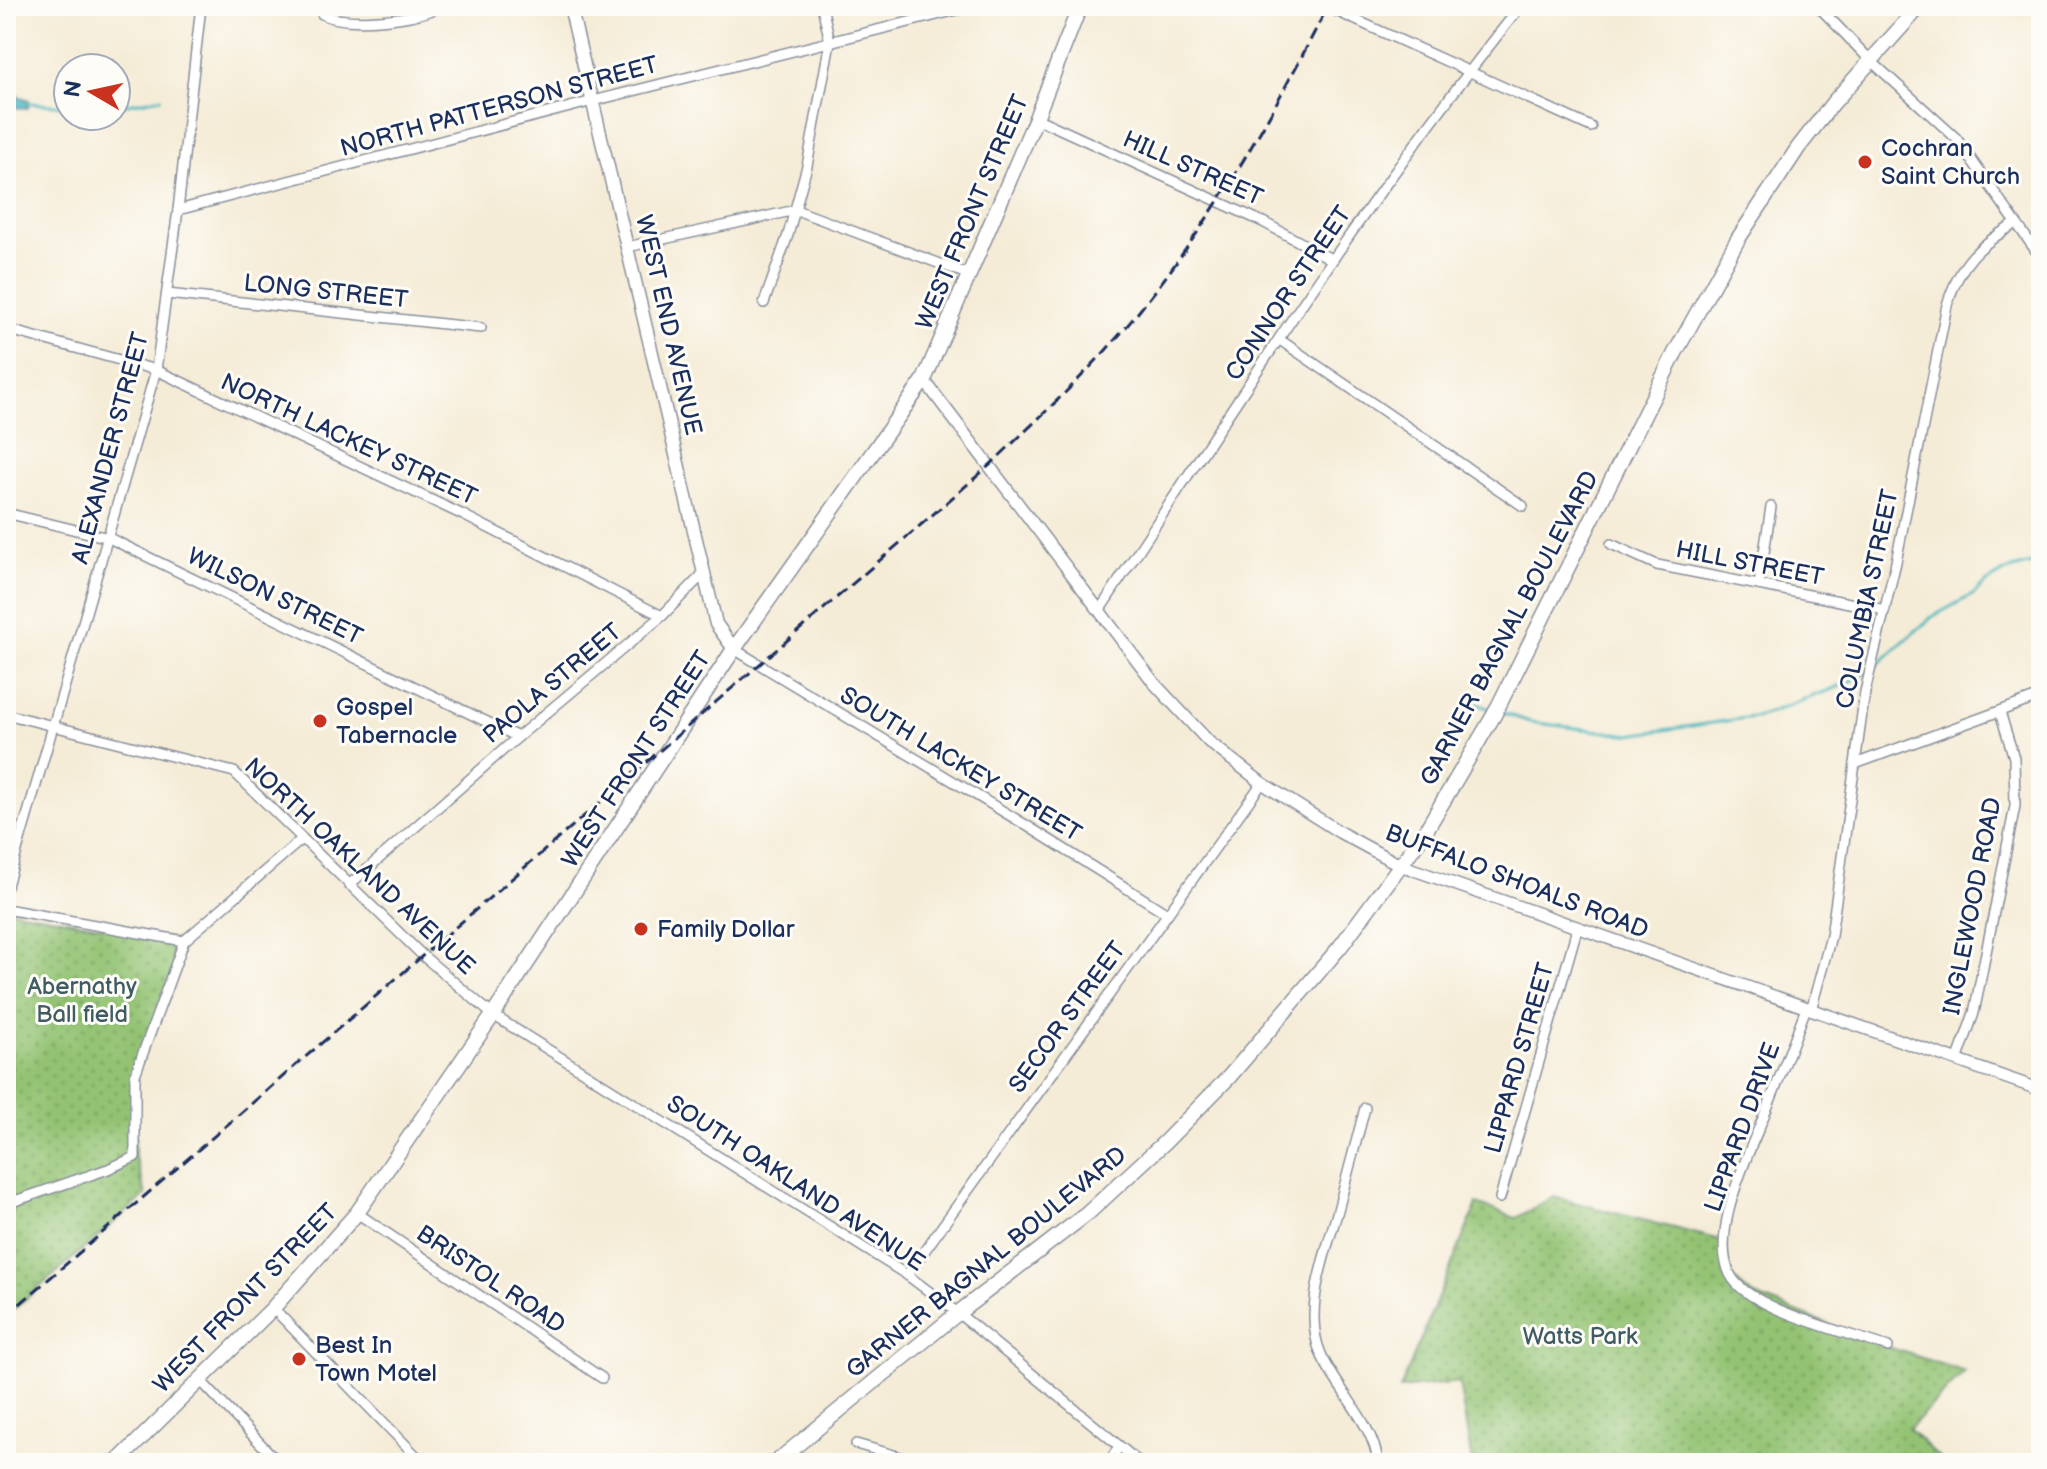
<svg xmlns="http://www.w3.org/2000/svg" width="2047" height="1469" viewBox="0 0 2047 1469" font-family="'Balsamiq Sans',sans-serif">
	<style>
		.park { fill: url(#park-dots); stroke: #577968; stroke-width: 2 }
		.water { fill: url(#water-ripples); stroke: #30728c; stroke-width: 2 }
		.lines { fill: none; stroke-linecap: round; stroke-linejoin: round }
		.stream { stroke: #44b4bb; stroke-width: 3 }
		.minor-casing { stroke: #888e9a; stroke-width: 12 }
		.tertiary-casing { stroke: #888e9a; stroke-width: 14 }
		.secondary-casing { stroke: #888e9a; stroke-width: 15 }
		.primary-casing { stroke: #888e9a; stroke-width: 17 }
		.trunk-casing { stroke: #888e9a; stroke-width: 17 }
		.minor { stroke: #fff; stroke-width: 9 }
		.tertiary { stroke: #fff; stroke-width: 11 }
		.secondary { stroke: #fff; stroke-width: 12 }
		.primary { stroke: #fff; stroke-width: 14 }
		.trunk { stroke: #fff; stroke-width: 14 }
		.rail { stroke: #1b2f5e; stroke-width: 3; stroke-dasharray: 12 6; stroke-linecap: butt }
		.poi-dot { fill: #c8321e; stroke: #fdfcf7; stroke-width: 3 }
		.labels { text-anchor: middle; stroke-width: 6; stroke-linejoin: round; paint-order: stroke }
		.street-label { font-size: 24px; fill: #1b2f5e; stroke: #fdfcf7 }
		.poi-label { font-size: 24px; fill: #1b2f5e; stroke: #fdfcf7; text-anchor: start }
		.park-label { font-size: 24px; fill: #3f5b64; stroke: #fdfcf7 }
	</style>
	<defs>
		<pattern id="park-dots" width="8" height="8" patternUnits="userSpaceOnUse" patternTransform="scale(2)"><rect width="8" height="8" fill="#93c372"/><path d="M2 2h.1M6 6h.1" fill="none" stroke="#779f61" stroke-width="1.8" stroke-linecap="round"/></pattern>
		<pattern id="water-ripples" width="26" height="14" patternUnits="userSpaceOnUse" patternTransform="scale(2)"><rect width="26" height="14" fill="#44b4bb"/><path d="M2 4q2-2 4 0t4 0M15 11q2-2 4 0t4 0" fill="none" stroke="#38939b"/></pattern>
	</defs>
	<rect width="100%" height="100%" fill="#fdfcf7"/>
	<filter id="ink" filterUnits="userSpaceOnUse"><feTurbulence type="fractalNoise" baseFrequency=".0125" numOctaves="2"/><feDisplacementMap in="SourceGraphic" scale="16" xChannelSelector="R" yChannelSelector="G"/><feConvolveMatrix kernelMatrix="1 2 1 2 8 2 1 2 1" color-interpolation-filters="sRGB"/></filter>
	<filter id="wash" filterUnits="userSpaceOnUse"><feTurbulence type="fractalNoise" baseFrequency=".006" numOctaves="4" result="noise"/><feDisplacementMap in="SourceGraphic" scale="32" xChannelSelector="R" yChannelSelector="G"/><feGaussianBlur stdDeviation="1.8" result="paint"/><feColorMatrix in="noise" values="0 0 0 0 0 0 0 0 0 0 0 0 0 0 0 0 0 1.4 0 .05"/><feComposite in="paint" operator="in"/></filter>
	<g filter="url(#wash)">
		<rect width="100%" height="100%" fill="#f5ecd7"/>
		<!-- park -->
		<g class="park">
			<path d="M 6,909 L 184,941 L 135,1075 L 135,1157 L 146,1195 L 6,1316 Z"/>
			<path d="M 1553,1197 L 1725,1241 L 1729,1275 L 1752,1295 L 1888,1347 L 1965,1372 L 1909,1429 L 1944,1463 L 1472,1463 L 1459,1382 L 1400,1389 L 1477,1204 L 1516,1218 Z"/>
		</g>
		<!-- water -->
		<path class="water" d="M 6,92 L 29,100 L 28,108 L 6,107 Z"/>
		<g class="lines">
			<!-- stream -->
			<g class="stream">
				<path d="M 28,103 L 68,106"/>
				<path d="M 116,106 L 161,98"/>
				<path d="M 1873,668 L 1932,617 L 1974,594 L 1986,583 L 2006,571 L 2041,561"/>
				<path d="M 1474,703 L 1493,710"/>
				<path d="M 1500,712 L 1530,722 L 1630,735 L 1760,716 L 1843,685 L 1867,673"/>
			</g>
		</g>
	</g>
	<g filter="url(#ink)">
		<g class="lines">
			<!-- minor casing -->
			<g class="minor-casing">
				<g id="minor">
					<path d="M 320,6 L 322,14 C 348,27 416,19 442,6"/>
					<path d="M 1325,6 L 1591,127"/>
					<path d="M 1818,6 L 1870,60 L 1956,138 L 2041,258"/>
					<path d="M 1036,118 L 1263,222 L 1331,259"/>
					<path d="M 178,210 L 593,101 L 973,6"/>
					<path d="M 627,247 L 796,210 L 970,275"/>
					<path d="M 167,294 L 481,328"/>
					<path d="M 764,303 L 788,235 L 807,166 L 830,42 L 822,6"/>
					<path d="M 6,329 L 156,370 L 463,515 L 662,616"/>
					<path d="M 1280,340 L 1523,506"/>
					<path d="M 6,513 L 109,538 L 518,737"/>
					<path d="M 1611,544 L 1657,565 L 1885,610"/>
					<path d="M 1759,585 L 1771,507"/>
					<path d="M 1099,611 C 1234,406 1366,198 1521,6"/>
					<path d="M 734,649 L 1029,827 L 1166,913"/>
					<path d="M 6,714 L 234,772 L 422,955 L 493,1015 L 907,1275 L 958,1313 L 1140,1463"/>
					<path d="M 1855,764 L 2041,696"/>
					<path d="M 349,885 L 518,737 L 662,616 L 705,572"/>
					<path d="M 6,889 L 156,370 L 178,210 L 201,6"/>
					<path d="M 6,909 L 184,941"/>
					<path d="M 1806,1008 C 1793,1043 1780,1077 1766,1111 C 1750,1151 1701,1247 1737,1284 C 1765,1313 1848,1333 1888,1347"/>
					<path d="M 1811,1010 L 1831,936 L 1865,692 L 1896,562 L 1947,305 C 1960,263 1978,246 2015,224"/>
					<path d="M 1957,1061 L 1974,1013 L 2015,806 L 2014,758 L 2000,712"/>
					<path d="M 1365,1108 C 1356,1142 1347,1176 1338,1210 C 1326,1253 1302,1310 1321,1354 C 1336,1388 1375,1426 1378,1463"/>
					<path d="M 1500,1198 L 1577,929"/>
					<path d="M 6,1204 L 108,1169 L 135,1157 L 135,1075 L 184,941 L 302,839"/>
					<path d="M 357,1213 L 602,1378"/>
					<path d="M 907,1275 L 1262,783"/>
					<path d="M 273,1308 L 423,1463"/>
					<path d="M 199,1379 L 279,1463"/>
					<path d="M 856,1444 L 921,1463"/>
					<path d="M 1109,1463 L 1119,1446"/>
				</g>
			</g>
			<!-- tertiary casing -->
			<g class="tertiary-casing">
				<path id="tertiary" d="M 924,380 L 1155,684 L 1209,742 L 1262,783 L 1341,833 L 1400,865 L 2041,1090"/>
			</g>
			<!-- secondary casing -->
			<g class="secondary-casing">
				<path id="secondary" d="M 570,6 L 716,624 L 734,649"/>
			</g>
			<!-- primary casing -->
			<g class="primary-casing">
				<path id="primary" d="M 116,1463 L 273,1308 L 357,1213 L 493,1015 L 734,649 L 924,380 L 1036,118 L 1080,6"/>
			</g>
			<!-- trunk casing -->
			<g class="trunk-casing">
				<path id="trunk" d="M 775,1463 L 958,1313 L 1088,1213 L 1165,1142 L 1229,1077 L 1340,947 L 1425,832 L 1494,715 L 1675,353 L 1738,239 L 1798,148 L 1833,103 L 1920,6"/>
			</g>
			<!-- minor -->
			<use href="#minor" class="minor"/>
			<!-- tertiary -->
			<use href="#tertiary" class="tertiary"/>
			<!-- secondary -->
			<use href="#secondary" class="secondary"/>
			<!-- primary -->
			<use href="#primary" class="primary"/>
			<!-- trunk -->
			<use href="#trunk" class="trunk"/>
			<!-- rail -->
			<path class="rail" d="M 6,1316 L 990,465 C 1029,427 1071,389 1107,349 C 1198,247 1266,127 1328,6"/>
		</g>
	</g>
	<!-- markers -->
	<g class="poi-dot">
		<circle cx="1865" cy="162" r="8"/>
		<circle cx="320" cy="721" r="8"/>
		<circle cx="641" cy="929" r="8"/>
		<circle cx="299" cy="1359" r="8"/>
	</g>
	<g class="labels">
		<!-- street labels -->
		<g class="street-label">
			<text transform="translate(499 106) rotate(-15)" y="8">NORTH PATTERSON STREET</text>
			<text transform="translate(1193 168) rotate(24)" y="8">HILL STREET</text>
			<text transform="translate(972 212) rotate(-67)" y="8">WEST FRONT STREET</text>
			<text transform="translate(326 291) rotate(6)" y="8">LONG STREET</text>
			<text transform="translate(1288 293) rotate(-56)" y="8">CONNOR STREET</text>
			<text transform="translate(669 325) rotate(77)" y="8">WEST END AVENUE</text>
			<text transform="translate(349 439) rotate(25)" y="8">NORTH LACKEY STREET</text>
			<text transform="translate(110 448) rotate(-75)" y="8">ALEXANDER STREET</text>
			<text transform="translate(1750 563) rotate(11)" y="8">HILL STREET</text>
			<text transform="translate(275 596) rotate(26)" y="8">WILSON STREET</text>
			<text transform="translate(1867 599) rotate(-78)" y="8">COLUMBIA STREET</text>
			<text transform="translate(1509 628) rotate(-62)" y="8">GARNER BAGNAL BOULEVARD</text>
			<text transform="translate(552 683) rotate(-40)" y="8">PAOLA STREET</text>
			<text transform="translate(636 759) rotate(-57)" y="8">WEST FRONT STREET</text>
			<text transform="translate(961 764) rotate(31)" y="8">SOUTH LACKEY STREET</text>
			<text transform="translate(360 866) rotate(43)" y="8">NORTH OAKLAND AVENUE</text>
			<text transform="translate(1517 881) rotate(21)" y="8">BUFFALO SHOALS ROAD</text>
			<text transform="translate(1972 906) rotate(-79)" y="8">INGLEWOOD ROAD</text>
			<text transform="translate(1067 1017) rotate(-54)" y="8">SECOR STREET</text>
			<text transform="translate(1519 1058) rotate(-74)" y="8">LIPPARD STREET</text>
			<text transform="translate(1742 1127) rotate(-70)" y="8">LIPPARD DRIVE</text>
			<text transform="translate(796 1183) rotate(33)" y="8">SOUTH OAKLAND AVENUE</text>
			<text transform="translate(986 1262) rotate(-39)" y="8">GARNER BAGNAL BOULEVARD</text>
			<text transform="translate(491 1279) rotate(34)" y="8">BRISTOL ROAD</text>
			<text transform="translate(245 1298) rotate(-46)" y="8">WEST FRONT STREET</text>
		</g>
		<!-- poi labels -->
		<g class="poi-label">
			<text x="1881" y="156">Cochran<tspan x="1881" dy="28">Saint Church</tspan></text>
			<text x="336" y="715">Gospel<tspan x="336" dy="28">Tabernacle</tspan></text>
			<text x="657" y="937">Family Dollar</text>
			<text x="315" y="1353">Best In<tspan x="315" dy="28">Town Motel</tspan></text>
		</g>
		<!-- park labels -->
		<g class="park-label">
			<text x="82" y="994">Abernathy<tspan x="82" dy="28">Ball field</tspan></text>
			<text x="1580" y="1344">Watts Park</text>
		</g>
	</g>
	<!-- margin -->
	<rect width="2047" height="1469" fill="none" stroke="#fdfcf7" stroke-width="32"/>
	<!-- north arrow -->
	<g transform="translate(92 92) rotate(279)"><circle r="38" fill="#fdfcf7" stroke="#a3aaba" stroke-width="2"/>
	<path d="M0-6L14 30L0 20L-14 30Z" fill="#c8321e"/>
	<text y="-12" font-size="22" font-weight="bold" text-anchor="middle" fill="#1b2f5e">N</text>
	</g>
</svg>
